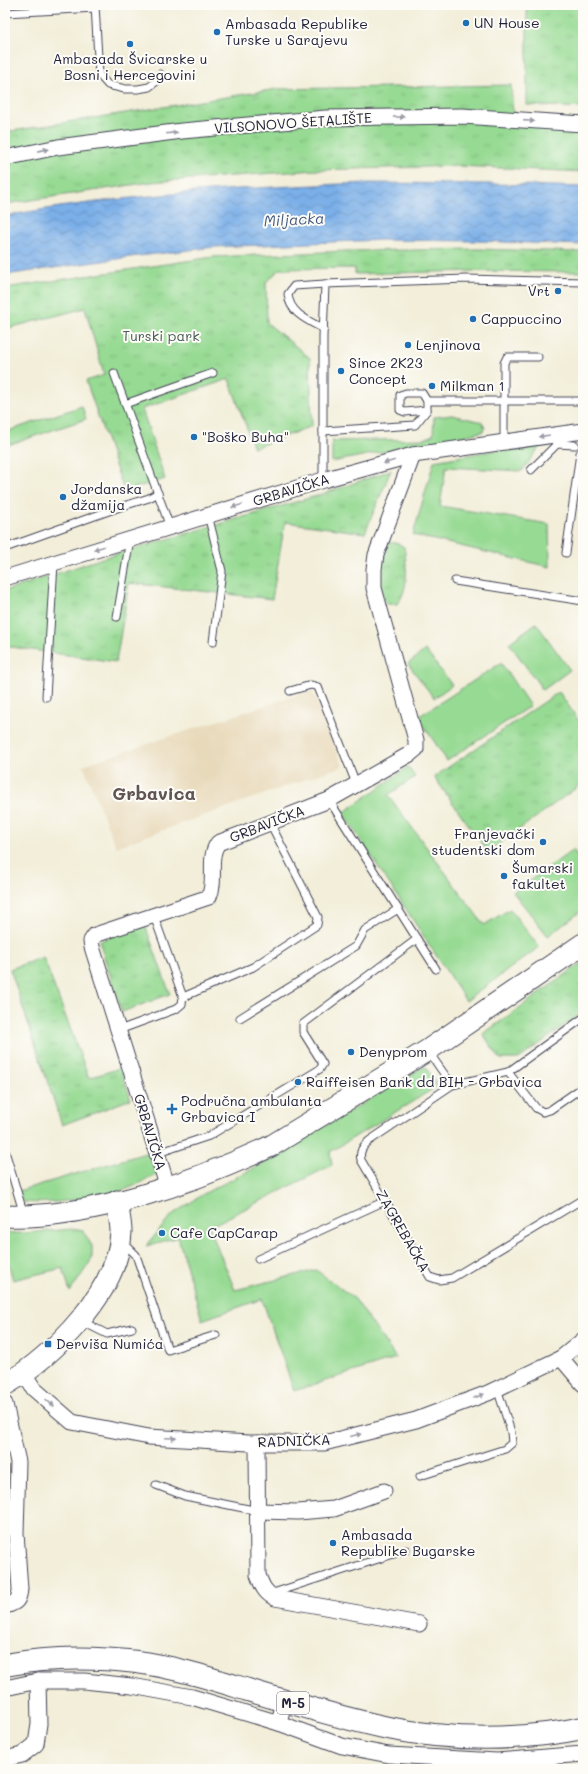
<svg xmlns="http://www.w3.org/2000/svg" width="588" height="1774" viewBox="0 0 588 1774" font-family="Mali,sans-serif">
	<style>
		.built { fill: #e8d9ba }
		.grass { fill: #96da93; stroke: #5c7e67 }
		.park { fill: url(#park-tufts); stroke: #5c7e67 }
		.water { fill: url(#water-waves); stroke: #4e6892 }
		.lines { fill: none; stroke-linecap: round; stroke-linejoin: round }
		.service-casing { stroke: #414153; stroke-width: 9 }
		.minor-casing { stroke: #414153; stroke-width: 17 }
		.secondary-casing { stroke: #414153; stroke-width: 23 }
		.primary-casing { stroke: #414153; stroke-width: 24 }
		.service { stroke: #fff; stroke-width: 7 }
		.minor { stroke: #fff; stroke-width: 15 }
		.secondary { stroke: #fff; stroke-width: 21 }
		.primary { stroke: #fff; stroke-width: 22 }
		.oneway { fill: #9c9ca7 }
		.poi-dot { fill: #1f6fb2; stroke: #fdfcf7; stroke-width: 1.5 }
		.labels { text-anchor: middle; stroke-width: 4; stroke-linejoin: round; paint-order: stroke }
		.shield { fill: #fdfcf7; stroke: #646373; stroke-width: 1 }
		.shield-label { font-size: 13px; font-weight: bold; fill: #22223b }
		.poi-label { font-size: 14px; fill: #22223b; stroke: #fdfcf7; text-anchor: start }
		.street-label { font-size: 14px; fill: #22223b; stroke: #fdfcf7 }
		.park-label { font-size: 14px; fill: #455955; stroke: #fdfcf7 }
		.water-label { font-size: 15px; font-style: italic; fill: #455a80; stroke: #fdfcf7 }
		.district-label { font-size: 18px; font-weight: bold; fill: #605454; stroke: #fdfcf7 }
	</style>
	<defs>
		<pattern id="park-tufts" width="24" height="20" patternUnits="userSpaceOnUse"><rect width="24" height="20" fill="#96da93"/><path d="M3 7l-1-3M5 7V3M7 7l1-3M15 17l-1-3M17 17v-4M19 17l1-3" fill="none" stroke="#81bb80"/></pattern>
		<pattern id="water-waves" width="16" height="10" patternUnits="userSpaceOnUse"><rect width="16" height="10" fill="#7aafe8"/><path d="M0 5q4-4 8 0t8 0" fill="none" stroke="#648ebd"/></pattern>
	</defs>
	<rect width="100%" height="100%" fill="#fdfcf7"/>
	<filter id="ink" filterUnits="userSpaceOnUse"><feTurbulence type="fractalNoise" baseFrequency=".025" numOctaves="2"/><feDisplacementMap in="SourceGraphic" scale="8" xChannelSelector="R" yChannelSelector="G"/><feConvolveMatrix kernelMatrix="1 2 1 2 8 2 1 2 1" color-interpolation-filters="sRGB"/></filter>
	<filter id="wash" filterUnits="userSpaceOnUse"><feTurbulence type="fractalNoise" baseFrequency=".012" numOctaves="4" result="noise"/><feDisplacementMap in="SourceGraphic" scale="16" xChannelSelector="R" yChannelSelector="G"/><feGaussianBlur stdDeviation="0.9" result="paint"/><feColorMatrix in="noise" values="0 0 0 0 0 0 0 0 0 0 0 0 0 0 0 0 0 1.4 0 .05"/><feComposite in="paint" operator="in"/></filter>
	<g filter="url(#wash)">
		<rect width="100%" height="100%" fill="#f2eed9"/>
		<!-- built -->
		<path class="built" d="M 312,690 L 343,766 L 116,847 L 83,765 Z"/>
		<!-- grass -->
		<g class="grass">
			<path d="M 82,406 L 86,419 L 5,446 L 5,432 Z"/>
			<path d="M 452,415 L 482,422 L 485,428 L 482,432 L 332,462 L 332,441 L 424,439 L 433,435 L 434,417 Z"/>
			<path d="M 543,442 L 522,471 L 446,467 L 440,506 L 549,524 L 550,567 L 413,535 L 434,461 Z"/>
			<path d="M 536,623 L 570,670 L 543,690 L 509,643 Z"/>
			<path d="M 425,650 L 452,685 L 434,698 L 408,664 Z"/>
			<path d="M 501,663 L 530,706 L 447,761 L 418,717 Z"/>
			<path d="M 408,767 L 415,777 L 388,795 L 484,925 L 510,909 L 539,947 L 466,1001 L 343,813 Z"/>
			<path d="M 573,850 L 583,863 L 583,910 L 548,936 L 513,892 Z"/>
			<path d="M 425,1066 L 438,1086 L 330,1152 L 332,1165 L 209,1227 L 235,1290 L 316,1270 L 355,1299 L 396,1358 L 294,1391 L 262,1299 L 202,1320 L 178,1237 L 146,1246 L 173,1214 L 205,1193 L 274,1158 L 305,1138 Z"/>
			<path d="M 149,1152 L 158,1174 C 147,1179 136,1186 124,1190 C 97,1198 51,1205 23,1202 L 15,1192 Z"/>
			<path d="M 72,1229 L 83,1231 L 92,1246 L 92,1259 L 70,1292 L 63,1268 L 13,1280 L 7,1260 L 5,1260 L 5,1233 L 24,1233 Z"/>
		</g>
		<!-- park -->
		<g class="park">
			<path d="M 527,5 L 583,5 L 583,108 L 527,105 Z"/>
			<path d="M 511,85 L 513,113 L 583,120 L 583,172 L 459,166 L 316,170 L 151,182 L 5,204 L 5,132 L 277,89 Z"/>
			<path d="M 477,249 L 583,252 L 583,272 L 473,271 L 355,274 L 355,268 L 280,269 L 266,282 L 267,323 L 310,358 L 312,426 L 254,448 L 229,379 L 142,409 L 165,479 L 124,491 L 86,381 L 104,375 L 85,308 L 5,329 L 5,288 L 213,257 L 345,251 Z"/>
			<path d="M 391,470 L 365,533 L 285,522 L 272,599 L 129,583 L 116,662 L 5,646 L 5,591 L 109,556 L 323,494 Z"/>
			<path d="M 387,542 L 397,543 L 404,547 C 407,564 409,591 397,604 L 387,604 L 380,595 L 382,551 Z"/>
			<path d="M 559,692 L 583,727 L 583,783 L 488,852 L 434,777 Z"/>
			<path d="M 145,925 L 170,994 L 122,1012 L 99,941 Z"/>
			<path d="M 43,957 L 89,1078 L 120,1068 L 131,1099 L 62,1125 L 10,969 Z"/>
			<path d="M 583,962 L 583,1012 L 519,1059 L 500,1059 L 483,1034 Z"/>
		</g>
		<!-- water -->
		<path class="water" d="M 370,183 L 495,184 L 583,187 L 583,245 L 478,241 L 380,240 L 215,247 L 130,257 L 5,275 L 5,216 C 125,194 248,187 370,183 Z"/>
	</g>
	<g filter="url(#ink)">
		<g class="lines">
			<!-- service casing -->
			<g class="service-casing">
				<g id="service">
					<path d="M 95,5 L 99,75 L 108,85 L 125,89 L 138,89 L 149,87 L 157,81 L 160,74"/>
					<path d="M 5,13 L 95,8"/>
					<path d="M 324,329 C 309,321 289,313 288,294 L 294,286 L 325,284"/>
					<path d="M 114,373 L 170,527"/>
					<path d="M 125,404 L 213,373"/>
					<path d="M 427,410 L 405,412 L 400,410 L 400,395 L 406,393 L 422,393 L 427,401"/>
					<path d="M 323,431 L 415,425 L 427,410 L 427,401 L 583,401"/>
					<path d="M 504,442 L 504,363 L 507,357 L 538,357"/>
					<path d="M 531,470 L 557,444 L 575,445"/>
					<path d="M 323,480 L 323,337 L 325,284 L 466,279 L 583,282"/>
					<path d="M 208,515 L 222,571 L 213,642"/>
					<path d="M 5,548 L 120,507 L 149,498 L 158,493"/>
					<path d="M 566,553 L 580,453"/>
					<path d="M 455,581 L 583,601"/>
					<path d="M 117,617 L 130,539"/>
					<path d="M 290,691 L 311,685 L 318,687 L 357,786"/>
					<path d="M 46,697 L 54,563"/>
					<path d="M 329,800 L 436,969"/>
					<path d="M 183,997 L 253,967 L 317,925 L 318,917 L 270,823"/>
					<path d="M 240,1018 L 356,946 L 365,930 L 398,909"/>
					<path d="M 583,1018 L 508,1072 L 452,1085 L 369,1141 C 363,1146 359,1151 361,1160 L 430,1277 L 439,1280 L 452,1278 L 583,1199"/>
					<path d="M 119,1030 L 176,1009 L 182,1004 L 183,997 L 154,916"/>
					<path d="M 428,1051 L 452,1085"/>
					<path d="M 508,1072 L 536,1108 L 543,1112 L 550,1110 L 583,1087"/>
					<path d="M 5,1151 L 24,1215"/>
					<path d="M 158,1153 L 209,1136 L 320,1069 L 323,1064 L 303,1032 L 303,1024 L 417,939"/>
					<path d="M 120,1244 L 129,1248 L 136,1255 L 168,1350 L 216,1335"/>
					<path d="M 258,1259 L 385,1201"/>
					<path d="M 81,1321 L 107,1334 L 132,1328"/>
					<path d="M 420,1476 L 505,1449 L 512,1443 L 511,1432 L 497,1388"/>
					<path d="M 156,1485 L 185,1496 L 258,1511"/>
					<path d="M 270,1594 L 406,1550"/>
				</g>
			</g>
			<!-- minor casing -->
			<g class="minor-casing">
				<g id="minor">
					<path d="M 5,158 L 58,147 L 182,131 L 326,118 L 462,116 L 583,124"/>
					<path d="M 5,578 L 323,480 L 413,455 L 583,431"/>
					<path d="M 168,1188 L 92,947 L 91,941 L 95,935 L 209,897 C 217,880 207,858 218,843 L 329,800 L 410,754 L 416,749 L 416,740 L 374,588 L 374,569 L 376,555 L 413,455"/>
					<path d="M 561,1358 L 583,1384"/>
					<path d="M 24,1374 L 34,1389 L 72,1422 L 149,1437 L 249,1443 L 324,1443 L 416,1420 L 488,1393 L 561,1358 L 583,1340"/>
					<path d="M 5,1404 L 18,1462 L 16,1533 L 20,1589 C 19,1601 16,1603 5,1606"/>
					<path d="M 257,1443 L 258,1575 C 262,1586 265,1593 275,1598 L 419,1624"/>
					<path d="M 258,1511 L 298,1512 L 334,1509 L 384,1491"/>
					<path d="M 5,1688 L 38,1681 L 84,1681 L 132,1686 L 192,1697 L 279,1723"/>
					<path d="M 284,1701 L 279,1723 L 342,1746 L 389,1755 L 497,1761 L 583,1754"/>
					<path d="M 5,1759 L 22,1755 L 36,1744 L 39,1724 L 38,1681"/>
				</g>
			</g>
			<!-- secondary casing -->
			<g class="secondary-casing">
				<g id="secondary">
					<path d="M 5,1216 C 91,1219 194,1182 271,1146 L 428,1050 L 583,944"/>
					<path d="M 5,1385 C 53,1356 119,1291 121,1232 C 121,1222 118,1211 117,1201"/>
				</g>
			</g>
			<!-- primary casing -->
			<g class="primary-casing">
				<path id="primary" d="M 5,1665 C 48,1657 94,1657 137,1662 C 175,1667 212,1679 248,1690 C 294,1704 341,1718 388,1728 C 453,1741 518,1741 583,1728"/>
			</g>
			<!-- service -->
			<use href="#service" class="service"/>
			<!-- minor -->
			<use href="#minor" class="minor"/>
			<!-- secondary -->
			<use href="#secondary" class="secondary"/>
			<!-- primary -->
			<use href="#primary" class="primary"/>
		</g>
		<!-- one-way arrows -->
		<defs><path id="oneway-solid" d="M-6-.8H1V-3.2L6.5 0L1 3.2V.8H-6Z"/></defs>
		<g class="oneway">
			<use href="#oneway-solid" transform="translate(399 117) rotate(-1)"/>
			<use href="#oneway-solid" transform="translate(529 121) rotate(4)"/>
			<use href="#oneway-solid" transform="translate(172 133) rotate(-7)"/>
			<use href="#oneway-solid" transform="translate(43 150) rotate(-11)"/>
			<use href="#oneway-solid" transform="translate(544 436) rotate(171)"/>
			<use href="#oneway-solid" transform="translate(389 462) rotate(164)"/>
			<use href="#oneway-solid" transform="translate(237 506) rotate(163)"/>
			<use href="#oneway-solid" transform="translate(99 548) rotate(163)"/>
			<use href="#oneway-solid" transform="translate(479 1396) rotate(-21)"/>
			<use href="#oneway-solid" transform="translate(50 1403) rotate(41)"/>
			<use href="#oneway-solid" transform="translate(356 1435) rotate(-14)"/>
			<use href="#oneway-solid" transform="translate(171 1438) rotate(3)"/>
		</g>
	</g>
	<!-- markers -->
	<g class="poi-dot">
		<circle cx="466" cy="23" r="4"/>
		<circle cx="217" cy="32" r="4"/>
		<circle cx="130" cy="44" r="4"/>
		<circle cx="558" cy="291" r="4"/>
		<circle cx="473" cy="319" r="4"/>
		<circle cx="408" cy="345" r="4"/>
		<circle cx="341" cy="371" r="4"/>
		<circle cx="432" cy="386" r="4"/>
		<circle cx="194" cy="437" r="4"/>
		<circle cx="63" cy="497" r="4"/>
		<circle cx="543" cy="842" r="4"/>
		<circle cx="504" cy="876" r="4"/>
		<circle cx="351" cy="1052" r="4"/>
		<circle cx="298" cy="1082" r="4"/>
		<path d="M170 1103h4v4h4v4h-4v4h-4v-4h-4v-4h4z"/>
		<circle cx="162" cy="1233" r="4"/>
		<rect x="44" y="1340" width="8" height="8" rx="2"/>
		<circle cx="333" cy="1543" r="4"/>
	</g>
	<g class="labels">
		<!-- shield labels -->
		<rect class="shield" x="277" y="1692" width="32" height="22" rx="3"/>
		<g class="shield-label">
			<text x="293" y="1708">M-5</text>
		</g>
		<!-- poi labels -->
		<g class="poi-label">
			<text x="474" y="28">UN House</text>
			<text x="225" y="29">Ambasada Republike<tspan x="225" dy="16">Turske u Sarajevu</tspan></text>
			<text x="130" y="64" text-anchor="middle">Ambasada Švicarske u<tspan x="130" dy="16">Bosni i Hercegovini</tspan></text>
			<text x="550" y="296" text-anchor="end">Vrt</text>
			<text x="481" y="324">Cappuccino</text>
			<text x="416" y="350">Lenjinova</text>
			<text x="349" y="368">Since 2K23<tspan x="349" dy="16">Concept</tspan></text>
			<text x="440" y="391">Milkman 1</text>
			<text x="202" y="442">"Boško Buha"</text>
			<text x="71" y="494">Jordanska<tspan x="71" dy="16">džamija</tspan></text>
			<text x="535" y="839" text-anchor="end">Franjevački<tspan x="535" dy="16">studentski dom</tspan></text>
			<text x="512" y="873">Šumarski<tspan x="512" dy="16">fakultet</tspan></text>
			<text x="359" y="1057">Denyprom</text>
			<text x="306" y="1087">Raiffeisen Bank dd BIH - Grbavica</text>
			<text x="181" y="1106">Područna ambulanta<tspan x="181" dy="16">Grbavica I</tspan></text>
			<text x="170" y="1238">Cafe CapCarap</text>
			<text x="56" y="1349">Derviša Numića</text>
			<text x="341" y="1540">Ambasada<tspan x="341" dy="16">Republike Bugarske</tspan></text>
		</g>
		<!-- street labels -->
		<g class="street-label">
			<text transform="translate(293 123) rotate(-4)" y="5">VILSONOVO ŠETALIŠTE</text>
			<text transform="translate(291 490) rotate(-17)" y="5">GRBAVIČKA</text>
			<text transform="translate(267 824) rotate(-21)" y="5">GRBAVIČKA</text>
			<text transform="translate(150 1132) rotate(73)" y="5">GRBAVIČKA</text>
			<text transform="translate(403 1231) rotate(60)" y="5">ZAGREBAČKA</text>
			<text transform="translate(294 1441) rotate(-2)" y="5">RADNIČKA</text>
		</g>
		<!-- park labels -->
		<g class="park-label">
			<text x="161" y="341">Turski park</text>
		</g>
		<!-- water labels -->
		<g class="water-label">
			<text transform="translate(294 220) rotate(-3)" y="5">Miljacka</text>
		</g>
		<!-- district labels -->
		<g class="district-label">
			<text x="154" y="800">Grbavica</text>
		</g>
	</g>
	<!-- margin -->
	<rect width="588" height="1774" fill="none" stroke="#fdfcf7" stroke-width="20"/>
</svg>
